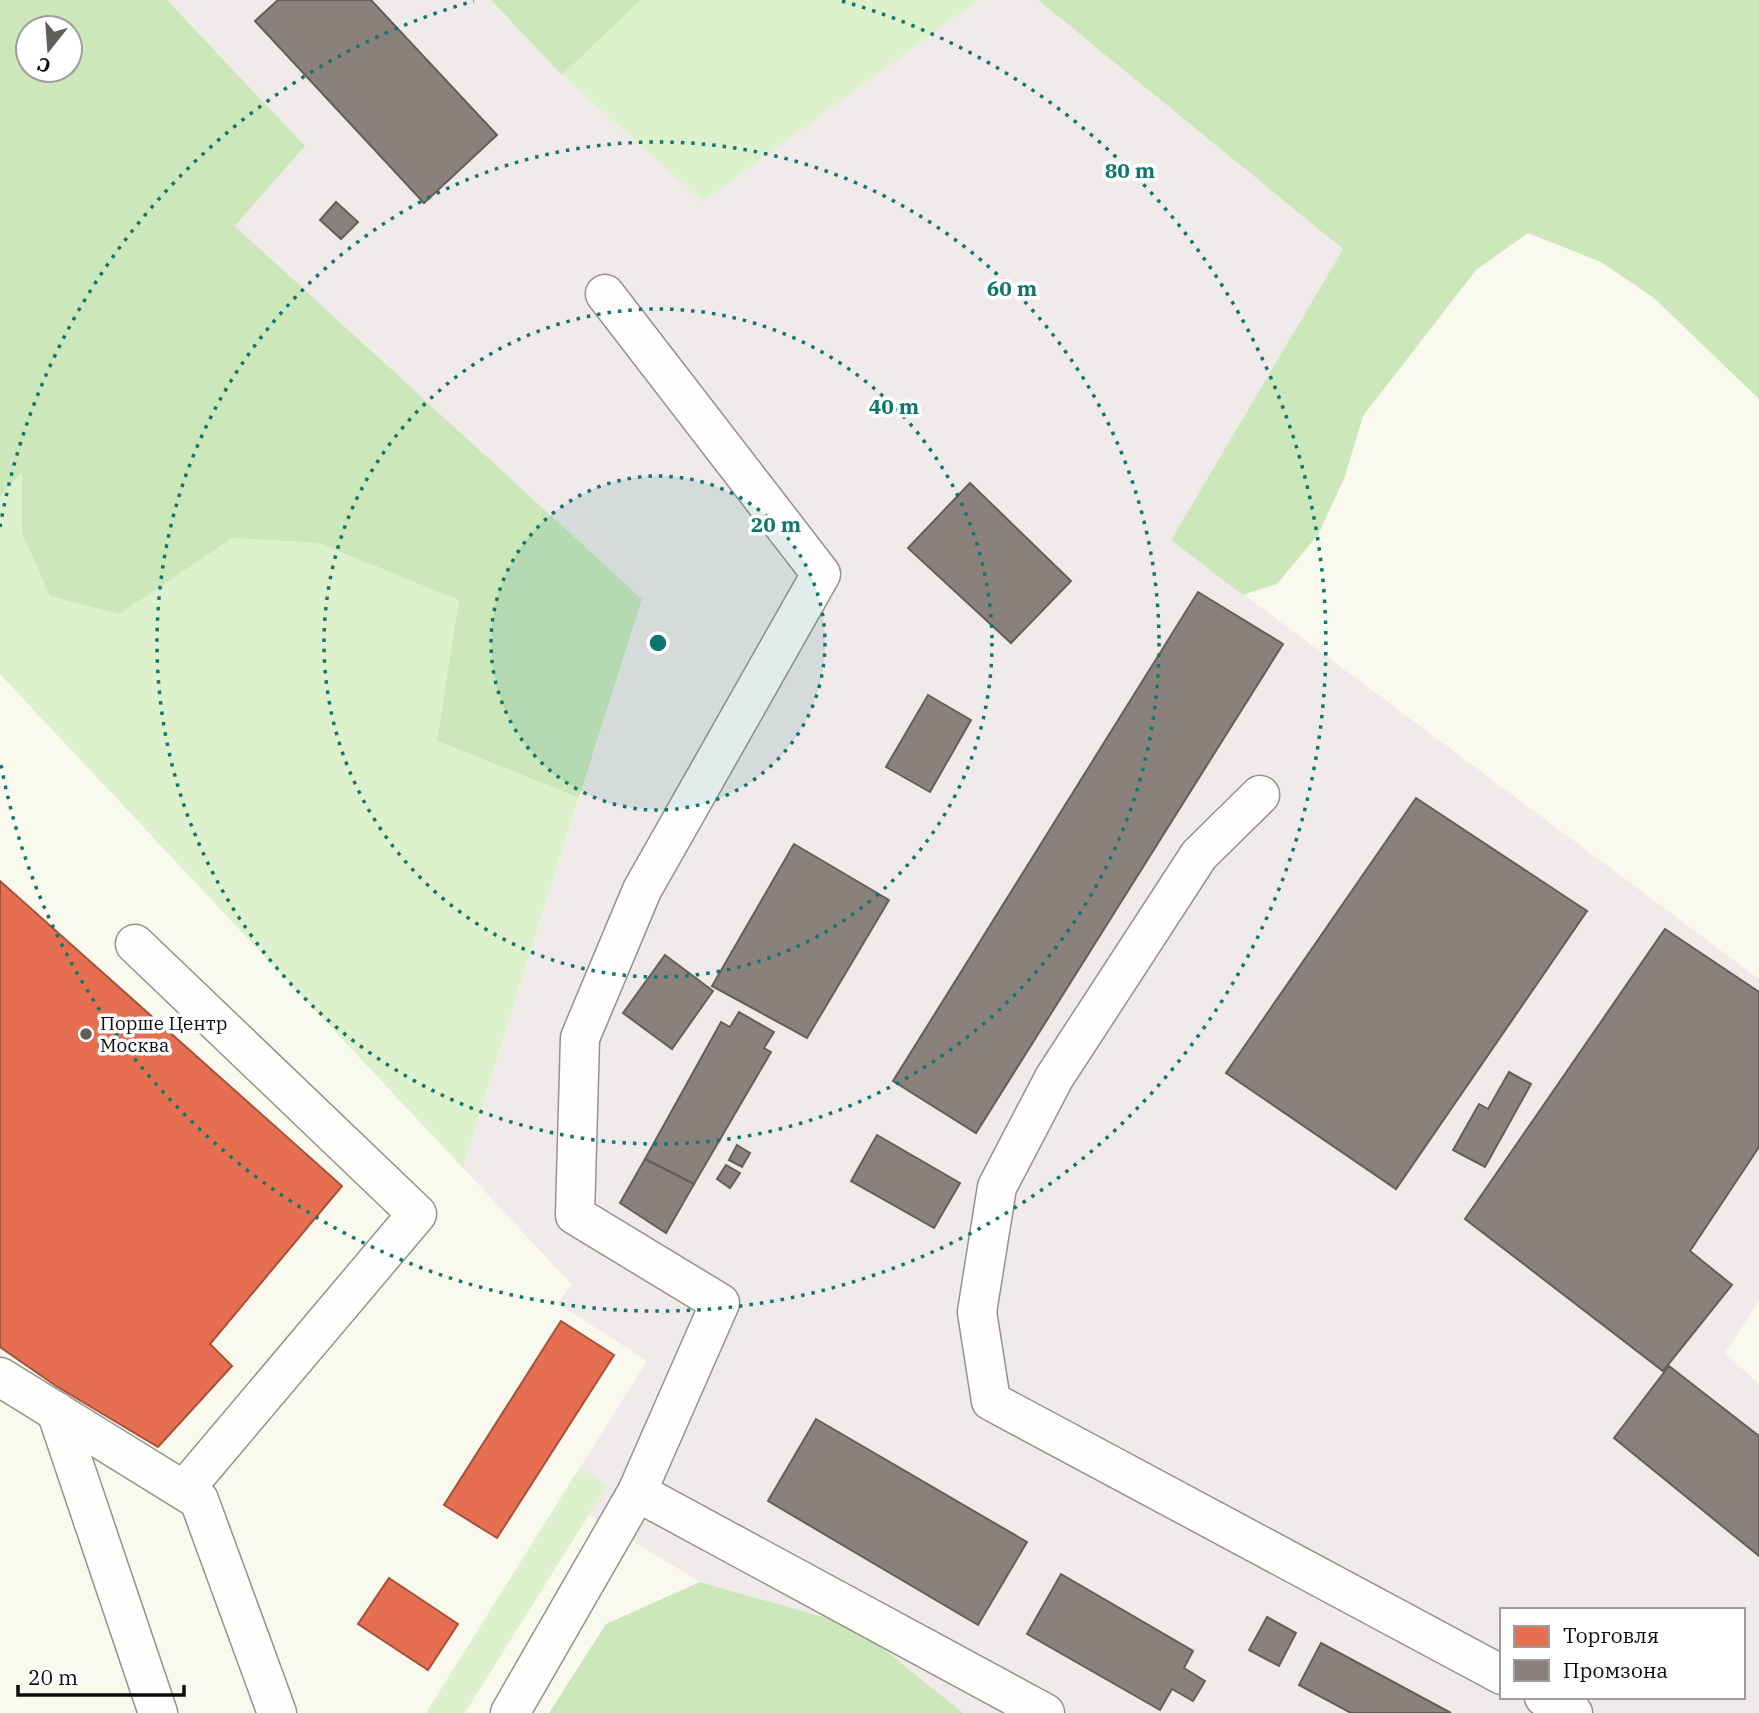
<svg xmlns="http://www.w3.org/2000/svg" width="1759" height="1713" viewBox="0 0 1759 1713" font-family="'IBM Plex Serif',serif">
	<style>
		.industrial { fill: #f1eaeb; fill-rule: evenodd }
		.green { fill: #def1cd }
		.forest { fill: #cce8ba; fill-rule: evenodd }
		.shops { fill: #e76f51; stroke: #a5513c; stroke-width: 2 }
		.industry { fill: #8a817c; stroke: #645e5a; stroke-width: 2 }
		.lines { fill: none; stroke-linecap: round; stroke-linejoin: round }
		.minor-casing { stroke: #93928d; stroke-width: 41 }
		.minor { stroke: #fefefc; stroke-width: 38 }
		.ring { fill: none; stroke: #0f766e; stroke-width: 3.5; stroke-dasharray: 3.5 7 }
		.poi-dot { fill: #5f5e5a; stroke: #fff; stroke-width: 2.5 }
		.labels { text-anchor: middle; stroke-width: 7; stroke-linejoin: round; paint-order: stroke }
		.poi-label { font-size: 19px; fill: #0b0b0b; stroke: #fff; text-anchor: start }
		.centre { fill: #0f766e; stroke: #fff; stroke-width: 3.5 }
		.ring-label { font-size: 21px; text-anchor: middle; font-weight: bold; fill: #0f766e; stroke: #fff; stroke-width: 7; stroke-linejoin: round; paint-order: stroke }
	</style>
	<rect width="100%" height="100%" fill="#faf9ed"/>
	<!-- industrial -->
	<path class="industrial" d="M 167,0 L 491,0 L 562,75 L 703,202 L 979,0 L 1038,0 L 1343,249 L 1171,540 L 1759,979 L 1759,1301 L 1725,1353 L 1759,1384 L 1759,1713 L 963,1713 L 855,1626 L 700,1582 L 561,1498 L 647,1361 L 557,1303 L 572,1285 L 463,1168 L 642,599 L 235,226 L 305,146 ZM 1502,1610 L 1743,1610 L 1743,1697 L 1502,1697 Z"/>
	<!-- green -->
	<g class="green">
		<path d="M 641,0 L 979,0 L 703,202 L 562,75 Z"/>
		<path d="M 22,471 L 22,533 L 119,613 L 233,538 L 318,543 L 460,600 L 437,741 L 579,798 L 463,1168 L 0,674 L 0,497 Z"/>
		<path d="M 580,1467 L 607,1486 L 465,1713 L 426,1713 Z"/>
	</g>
	<!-- forest -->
	<g class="forest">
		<path d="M 0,0 L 167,0 L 305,146 L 235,226 L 642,599 L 579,798 L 437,741 L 459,600 L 318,543 L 233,538 L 119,614 L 50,596 L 22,533 L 22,472 L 0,497 ZM 28,28 L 70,28 L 70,70 L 28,70 Z"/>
		<path d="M 491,0 L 641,0 L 562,75 Z"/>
		<path d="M 1038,0 L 1759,0 L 1759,399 L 1654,298 L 1601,262 L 1528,233 L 1476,270 L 1363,416 L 1344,479 L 1318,535 L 1277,584 L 1243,595 L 1171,540 L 1343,249 Z"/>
		<path d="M 700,1582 L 855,1626 L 963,1713 L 549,1713 L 606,1624 Z"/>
	</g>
	<!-- shops -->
	<g class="shops">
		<path d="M 0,881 L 342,1186 L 210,1344 L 232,1366 L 158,1447 L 56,1386 L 0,1347 Z"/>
		<path d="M 561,1321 L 614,1355 L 497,1538 L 444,1505 Z"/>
		<path d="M 389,1578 L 458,1624 L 428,1670 L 358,1624 Z"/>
	</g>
	<!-- industry -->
	<g class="industry">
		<path d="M 278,0 L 371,0 L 497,135 L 424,203 L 255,21 Z"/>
		<path d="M 336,202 L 358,222 L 341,239 L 320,220 Z"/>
		<path d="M 970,483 L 1071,581 L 1011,643 L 908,548 Z"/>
		<path d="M 1198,592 L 1283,644 L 976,1133 L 893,1081 Z"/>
		<path d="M 928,695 L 971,720 L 930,792 L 886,767 Z"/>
		<path d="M 1416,798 L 1587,911 L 1396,1189 L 1226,1073 Z"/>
		<path d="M 794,844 L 889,900 L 807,1038 L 712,986 Z"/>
		<path d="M 1665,929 L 1759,992 L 1759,1147 L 1690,1251 L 1732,1285 L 1663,1371 L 1465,1219 Z"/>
		<path d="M 665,955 L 713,991 L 672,1049 L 623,1013 Z"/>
		<path d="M 739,1012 L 774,1032 L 764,1048 L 771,1052 L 694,1184 L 645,1159 L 721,1022 L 730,1027 Z"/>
		<path d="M 1509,1072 L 1531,1084 L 1485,1167 L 1453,1150 L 1479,1104 L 1488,1109 Z"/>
		<path d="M 877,1135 L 960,1183 L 934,1228 L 851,1181 Z"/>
		<path d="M 737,1145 L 750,1153 L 742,1167 L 729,1160 Z"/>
		<path d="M 645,1159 L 694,1184 L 666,1233 L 620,1203 Z"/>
		<path d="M 726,1165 L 740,1173 L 730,1188 L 717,1179 Z"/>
		<path d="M 1669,1366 L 1759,1436 L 1759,1556 L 1614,1438 Z"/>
		<path d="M 816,1419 L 1027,1542 L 978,1625 L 768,1501 Z"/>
		<path d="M 1061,1574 L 1193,1651 L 1184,1668 L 1205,1681 L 1193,1701 L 1172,1689 L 1160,1710 L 1027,1634 Z"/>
		<path d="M 1267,1617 L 1296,1633 L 1279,1666 L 1249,1650 Z"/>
		<path d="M 1321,1643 L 1451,1713 L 1351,1713 L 1299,1685 Z"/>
	</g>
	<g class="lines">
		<!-- minor casing -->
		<g class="minor-casing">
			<g id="minor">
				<path d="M 1260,795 L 1199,855 L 1054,1078 L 997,1187 L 977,1312 L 991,1401 L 1502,1675"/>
				<path d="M 135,944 L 417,1214 L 184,1490"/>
				<path d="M 0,1377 L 199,1500 L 277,1713"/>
				<path d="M 56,1411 L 158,1713"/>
				<path d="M 637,1492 L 1045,1713"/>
				<path d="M 1544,1697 L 1573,1713"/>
				<path d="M 510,1713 L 637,1492 L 720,1303 L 575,1215 L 580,1038 L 642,890 L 821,574 L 605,294"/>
			</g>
		</g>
		<!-- minor -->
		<use href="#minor" class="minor"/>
	</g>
	<!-- distance rings -->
	<circle cx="658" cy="643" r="167" fill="#0f766e" fill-opacity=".12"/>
	<g class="ring">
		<circle cx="658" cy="643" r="167"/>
		<circle cx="658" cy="643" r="334"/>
		<circle cx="658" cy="643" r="501"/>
		<path d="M0 527A668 668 0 0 1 474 1M842 1A668 668 0 1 1 0 759"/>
	</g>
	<!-- markers -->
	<circle class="poi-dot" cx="86" cy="1034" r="7"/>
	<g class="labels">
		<!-- poi labels -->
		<g class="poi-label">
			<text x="100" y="1030">Порше Центр<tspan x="100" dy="22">Москва</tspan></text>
		</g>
	</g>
	<circle cx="658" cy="643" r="10" class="centre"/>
	<g class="ring-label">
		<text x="1130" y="178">80 m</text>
		<text x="1012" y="296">60 m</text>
		<text x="894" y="414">40 m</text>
		<text x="776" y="532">20 m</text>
	</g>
	<!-- legend -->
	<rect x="1500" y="1608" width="245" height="91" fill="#ffffff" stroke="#9d9d9d" stroke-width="2"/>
	<rect x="1514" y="1626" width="35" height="21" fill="#e76f51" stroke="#9d9d9d" stroke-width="2"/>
	<text x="1563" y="1643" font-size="21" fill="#0b0b0b">Торговля</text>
	<rect x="1514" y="1660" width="35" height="21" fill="#8a817c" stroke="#9d9d9d" stroke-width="2"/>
	<text x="1563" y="1678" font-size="21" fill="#0b0b0b">Промзона</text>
	<!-- north arrow -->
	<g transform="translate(49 49) rotate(197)"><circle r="33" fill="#ffffff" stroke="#9d9d9d" stroke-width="2"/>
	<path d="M0-5L12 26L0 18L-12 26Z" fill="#5f5e5a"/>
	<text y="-10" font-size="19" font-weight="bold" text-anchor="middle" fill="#0b0b0b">С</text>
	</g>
	<!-- scale -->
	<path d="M18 1685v10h166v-10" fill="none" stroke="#0b0b0b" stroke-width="3.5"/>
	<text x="28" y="1685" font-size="21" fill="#0b0b0b" stroke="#ffffff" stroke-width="5" paint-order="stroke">20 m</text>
</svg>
